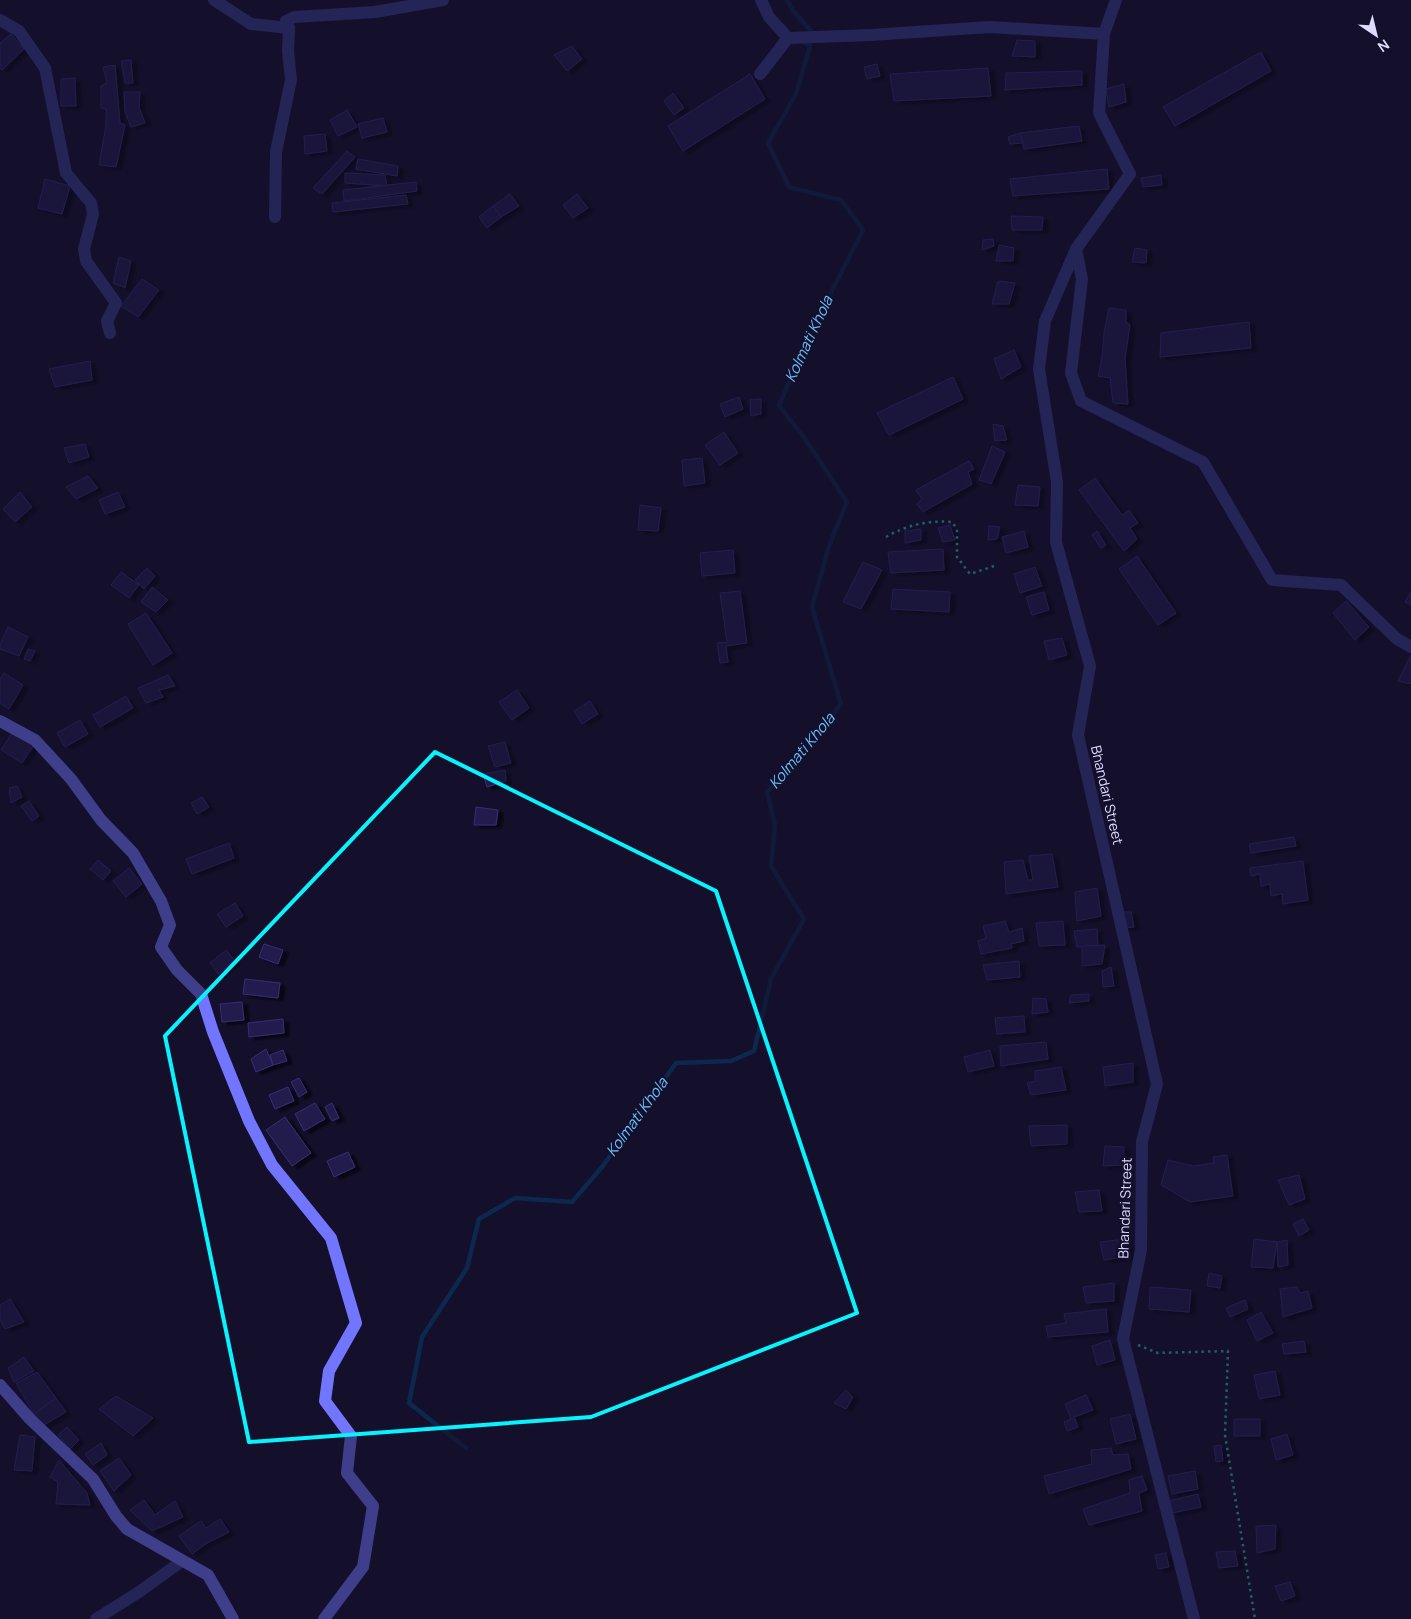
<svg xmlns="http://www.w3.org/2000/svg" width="1411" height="1619" viewBox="0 0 1411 1619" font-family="Manrope,sans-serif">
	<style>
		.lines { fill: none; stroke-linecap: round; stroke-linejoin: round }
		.stream { stroke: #0c284f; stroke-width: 4.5 }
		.building { fill: #231c4d; stroke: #382d79; filter: url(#shadow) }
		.path { stroke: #2ec0af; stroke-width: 2.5; stroke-dasharray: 2.5 4; stroke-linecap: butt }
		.street { stroke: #3b3c8b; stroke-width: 12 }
		.secondary { stroke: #7276ff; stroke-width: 12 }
		.marked { fill: none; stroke: #07f4ff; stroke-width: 4; stroke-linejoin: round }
		.labels { text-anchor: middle; stroke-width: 5; stroke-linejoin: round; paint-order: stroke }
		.street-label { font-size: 14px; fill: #dddbff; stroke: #14102b }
		.water-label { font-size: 15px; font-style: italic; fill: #69c2ff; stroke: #14102b }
	</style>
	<defs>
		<filter id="shadow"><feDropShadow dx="5.5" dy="3" stdDeviation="1" flood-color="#0009"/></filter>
	</defs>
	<rect width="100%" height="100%" fill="#14102b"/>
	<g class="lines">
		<!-- stream -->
		<g class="stream">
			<path d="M 787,0 L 793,11 L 812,32"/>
			<path d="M 466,1448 L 409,1403 L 422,1337 L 467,1268 L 479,1219 L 515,1198 L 572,1202 L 602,1167 L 676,1063 L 731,1061 L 754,1051 L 771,979 L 804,919 L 771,866 L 775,825 L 767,792 L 810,744 L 841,704 L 812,607 L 829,546 L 847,502 L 808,443 L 779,405 L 820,314 L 863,230 L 841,200 L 789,187 L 768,143 L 796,94 L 810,46 L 805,43"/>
		</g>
	</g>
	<!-- building -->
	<g class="building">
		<path d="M 11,34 L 24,49 L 2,70 L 0,68 L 0,43 Z"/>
		<path d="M 1017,40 L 1035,41 L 1035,57 L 1012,56 Z"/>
		<path d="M 572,46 L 582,59 L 567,71 L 554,55 Z"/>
		<path d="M 1261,52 L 1271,71 L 1175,126 L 1163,107 Z"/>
		<path d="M 131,60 L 133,83 L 125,83 L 121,61 Z"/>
		<path d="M 877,64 L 880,76 L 867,79 L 864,67 Z"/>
		<path d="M 115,65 L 120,123 L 125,125 L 116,167 L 99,165 L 106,125 L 106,109 L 101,108 L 101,86 L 107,83 L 103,67 Z"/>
		<path d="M 988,68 L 991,96 L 894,101 L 890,74 Z"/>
		<path d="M 1082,71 L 1082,85 L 1005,90 L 1006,73 Z"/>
		<path d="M 750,74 L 765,99 L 683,151 L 668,126 Z"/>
		<path d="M 75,78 L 76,106 L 61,106 L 61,79 Z"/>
		<path d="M 1124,84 L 1126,102 L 1109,107 L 1106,89 Z"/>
		<path d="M 124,92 L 140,92 L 139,107 L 145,123 L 131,127 L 125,112 Z"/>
		<path d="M 673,93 L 684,108 L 674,115 L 664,101 Z"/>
		<path d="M 347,110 L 357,127 L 338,136 L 330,120 Z"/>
		<path d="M 383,118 L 387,132 L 362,138 L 358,124 Z"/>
		<path d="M 1079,126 L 1082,141 L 1024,149 L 1020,133 Z"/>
		<path d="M 1020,133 L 1023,143 L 1010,144 L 1008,137 Z"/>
		<path d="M 325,134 L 327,151 L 305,154 L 304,136 Z"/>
		<path d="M 347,151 L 355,157 L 322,194 L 313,188 Z"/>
		<path d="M 358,159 L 398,166 L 397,176 L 356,169 Z"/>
		<path d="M 1107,169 L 1109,189 L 1013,196 L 1010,179 Z"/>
		<path d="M 345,173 L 385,175 L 387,186 L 345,183 Z"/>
		<path d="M 1161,175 L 1162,185 L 1143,187 L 1141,178 Z"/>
		<path d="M 45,179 L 70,186 L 62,214 L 38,208 Z"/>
		<path d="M 416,182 L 417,191 L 344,201 L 343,190 Z"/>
		<path d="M 510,194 L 519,206 L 501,217 L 493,206 Z"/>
		<path d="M 577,194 L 588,208 L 573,218 L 563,205 Z"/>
		<path d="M 406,195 L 408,204 L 333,212 L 332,203 Z"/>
		<path d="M 493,206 L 501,217 L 487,228 L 479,217 Z"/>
		<path d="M 1011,216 L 1043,217 L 1042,230 L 1012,230 Z"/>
		<path d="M 993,239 L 994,246 L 982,250 L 983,240 Z"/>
		<path d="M 999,245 L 1014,248 L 1013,261 L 996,261 Z"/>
		<path d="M 1135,248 L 1147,250 L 1146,263 L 1132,262 Z"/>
		<path d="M 119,257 L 131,261 L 125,288 L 113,283 Z"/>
		<path d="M 142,279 L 159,290 L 138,317 L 121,306 Z"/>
		<path d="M 998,281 L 1015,283 L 1009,304 L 992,304 Z"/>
		<path d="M 1109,308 L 1126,310 L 1126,322 L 1130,325 L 1125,358 L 1128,404 L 1113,403 L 1110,378 L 1098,376 L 1102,358 L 1104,333 Z"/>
		<path d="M 1249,322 L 1251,348 L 1160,357 L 1161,333 Z"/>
		<path d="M 1014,350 L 1021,367 L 1001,379 L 994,359 Z"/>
		<path d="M 90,361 L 92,380 L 55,387 L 49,369 Z"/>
		<path d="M 953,377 L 963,399 L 889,435 L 877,413 Z"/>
		<path d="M 739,397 L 743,409 L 725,417 L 720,404 Z"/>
		<path d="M 761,399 L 761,414 L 751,416 L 750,400 Z"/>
		<path d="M 993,424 L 1003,426 L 1007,440 L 995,441 Z"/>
		<path d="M 724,432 L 738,453 L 720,465 L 705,445 Z"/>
		<path d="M 85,444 L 89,457 L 69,463 L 64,448 Z"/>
		<path d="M 992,446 L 1005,452 L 991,484 L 979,480 Z"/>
		<path d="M 702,458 L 705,483 L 684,486 L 682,460 Z"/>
		<path d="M 969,461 L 974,469 L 968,472 L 972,484 L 923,512 L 917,504 L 922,499 L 916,490 Z"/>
		<path d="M 88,476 L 98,488 L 76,499 L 66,487 Z"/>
		<path d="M 1095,478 L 1122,515 L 1129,510 L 1138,523 L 1130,528 L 1137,539 L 1124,551 L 1079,490 Z"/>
		<path d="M 1018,485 L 1040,487 L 1038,506 L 1015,505 Z"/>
		<path d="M 20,492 L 32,507 L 15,522 L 3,509 Z"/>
		<path d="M 118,492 L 125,507 L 105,514 L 99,500 Z"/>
		<path d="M 640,505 L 661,508 L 658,531 L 638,530 Z"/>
		<path d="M 950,525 L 955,540 L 943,542 L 938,528 Z"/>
		<path d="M 989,526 L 1000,527 L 997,539 L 988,540 Z"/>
		<path d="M 921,529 L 921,540 L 905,543 L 905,531 Z"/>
		<path d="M 1024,531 L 1028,547 L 1006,553 L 1002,537 Z"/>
		<path d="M 1097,531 L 1106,545 L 1101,548 L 1092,535 Z"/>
		<path d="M 943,549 L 944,570 L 891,573 L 888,552 Z"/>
		<path d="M 733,550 L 735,573 L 702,576 L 700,553 Z"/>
		<path d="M 1137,556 L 1176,613 L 1158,625 L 1119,569 Z"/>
		<path d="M 863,562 L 882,570 L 861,609 L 843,602 Z"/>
		<path d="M 1035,567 L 1042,586 L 1020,593 L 1014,574 Z"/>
		<path d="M 147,568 L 155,576 L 144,589 L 135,580 Z"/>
		<path d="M 121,572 L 139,585 L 129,598 L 111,585 Z"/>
		<path d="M 152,587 L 168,600 L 156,612 L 141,602 Z"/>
		<path d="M 893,589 L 950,592 L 949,612 L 891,609 Z"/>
		<path d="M 740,591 L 747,643 L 726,646 L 728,662 L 720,663 L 717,643 L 727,642 L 720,593 Z"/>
		<path d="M 1411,591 L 1411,605 L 1405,602 Z"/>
		<path d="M 1044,592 L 1049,610 L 1032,615 L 1026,597 Z"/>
		<path d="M 1346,601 L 1369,627 L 1355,640 L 1333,613 Z"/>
		<path d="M 146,613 L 172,653 L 153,665 L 128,624 Z"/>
		<path d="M 8,627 L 28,637 L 19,656 L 0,649 L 0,644 Z"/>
		<path d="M 1062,638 L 1067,655 L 1049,660 L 1044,641 Z"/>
		<path d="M 28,649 L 35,651 L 30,661 L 24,659 Z"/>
		<path d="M 1411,655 L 1411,683 L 1410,684 L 1398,681 Z"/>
		<path d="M 4,673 L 23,685 L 9,709 L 0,703 L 0,679 Z"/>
		<path d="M 168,675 L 175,686 L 159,690 L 163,697 L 146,703 L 138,688 Z"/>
		<path d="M 517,690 L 529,708 L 512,720 L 499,702 Z"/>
		<path d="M 126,696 L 133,708 L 100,727 L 93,715 Z"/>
		<path d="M 590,701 L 598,714 L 582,724 L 574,711 Z"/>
		<path d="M 80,720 L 88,734 L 65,747 L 57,733 Z"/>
		<path d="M 12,733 L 34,745 L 22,763 L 1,750 Z"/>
		<path d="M 505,742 L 511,763 L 495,767 L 488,746 Z"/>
		<path d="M 505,770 L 506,781 L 487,787 L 483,774 Z"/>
		<path d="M 17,786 L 22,797 L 11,803 L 9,788 Z"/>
		<path d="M 202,797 L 209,807 L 197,814 L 191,803 Z"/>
		<path d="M 29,801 L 39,816 L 32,821 L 21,806 Z"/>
		<path d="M 476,807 L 498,810 L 496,825 L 474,825 Z"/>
		<path d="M 1294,837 L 1296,846 L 1251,853 L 1249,844 Z"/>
		<path d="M 229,843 L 234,858 L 192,874 L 186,859 Z"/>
		<path d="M 1052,854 L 1058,887 L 1006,894 L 1004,862 L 1023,860 L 1028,880 L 1033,880 L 1029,856 Z"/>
		<path d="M 98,860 L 111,871 L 103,880 L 90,869 Z"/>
		<path d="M 1303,861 L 1308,900 L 1283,904 L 1282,894 L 1271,896 L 1270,884 L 1261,886 L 1260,874 L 1251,876 L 1250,868 Z"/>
		<path d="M 129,868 L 142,884 L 126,897 L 113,881 Z"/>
		<path d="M 1097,888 L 1101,916 L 1077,921 L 1075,892 Z"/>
		<path d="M 235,903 L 243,916 L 226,927 L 217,914 Z"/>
		<path d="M 1123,912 L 1131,912 L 1134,927 L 1124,928 Z"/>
		<path d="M 1005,921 L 1009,932 L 1022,928 L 1024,941 L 1011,944 L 1012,948 L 981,954 L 978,941 L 986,938 L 983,926 Z"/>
		<path d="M 1063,921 L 1065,945 L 1039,946 L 1036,923 Z"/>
		<path d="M 1097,929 L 1098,946 L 1077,947 L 1074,931 Z"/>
		<path d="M 264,944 L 283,950 L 278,964 L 259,957 Z"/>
		<path d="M 1105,945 L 1102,964 L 1082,966 L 1082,946 Z"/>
		<path d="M 226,950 L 235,961 L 218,974 L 210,963 Z"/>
		<path d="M 1019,961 L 1020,977 L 987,980 L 983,965 Z"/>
		<path d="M 1111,967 L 1114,986 L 1103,987 L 1102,971 Z"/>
		<path d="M 245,979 L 280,983 L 278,998 L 243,994 Z"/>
		<path d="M 1089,994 L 1089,1001 L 1069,1003 L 1071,995 Z"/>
		<path d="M 1033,998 L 1046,999 L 1048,1012 L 1032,1014 Z"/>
		<path d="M 242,1002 L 244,1020 L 222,1022 L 220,1004 Z"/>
		<path d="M 1024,1016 L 1025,1032 L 997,1034 L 995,1018 Z"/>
		<path d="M 283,1019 L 284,1033 L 249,1037 L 248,1023 Z"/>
		<path d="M 1046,1042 L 1048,1059 L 1001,1066 L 1000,1046 Z"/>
		<path d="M 266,1049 L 273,1065 L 256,1072 L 251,1059 Z"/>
		<path d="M 283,1050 L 287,1061 L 273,1065 L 270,1055 Z"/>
		<path d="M 990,1050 L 994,1066 L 968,1072 L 964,1057 Z"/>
		<path d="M 1133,1063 L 1133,1082 L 1105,1086 L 1103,1067 Z"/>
		<path d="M 1061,1067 L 1066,1090 L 1031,1095 L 1027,1083 L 1035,1081 L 1035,1071 Z"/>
		<path d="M 299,1078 L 307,1092 L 299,1097 L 291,1082 Z"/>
		<path d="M 288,1087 L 294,1101 L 275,1109 L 269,1095 Z"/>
		<path d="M 315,1103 L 325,1119 L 304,1131 L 295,1114 Z"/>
		<path d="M 332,1103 L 339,1118 L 332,1121 L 325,1107 Z"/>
		<path d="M 285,1117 L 311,1153 L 292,1166 L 266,1130 Z"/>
		<path d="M 1067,1125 L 1067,1144 L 1031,1146 L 1029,1126 Z"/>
		<path d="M 1105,1146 L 1124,1147 L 1123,1165 L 1103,1166 Z"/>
		<path d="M 348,1152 L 355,1167 L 334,1177 L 327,1161 Z"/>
		<path d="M 1227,1155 L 1233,1196 L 1190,1202 L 1161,1185 L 1168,1160 L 1193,1166 L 1214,1163 L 1213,1157 Z"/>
		<path d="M 1299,1175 L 1305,1199 L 1289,1205 L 1278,1180 Z"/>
		<path d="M 1099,1190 L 1102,1211 L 1079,1212 L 1075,1192 Z"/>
		<path d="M 1303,1219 L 1309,1230 L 1299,1236 L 1293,1224 Z"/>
		<path d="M 1126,1239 L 1129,1256 L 1104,1260 L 1100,1242 Z"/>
		<path d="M 1254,1239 L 1277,1242 L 1273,1268 L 1251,1267 Z"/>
		<path d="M 1287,1240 L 1288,1265 L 1278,1267 L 1277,1242 Z"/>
		<path d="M 1209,1273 L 1222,1276 L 1220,1288 L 1207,1286 Z"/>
		<path d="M 1114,1283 L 1114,1301 L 1086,1303 L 1083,1287 Z"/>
		<path d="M 1150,1287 L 1191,1290 L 1189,1312 L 1149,1309 Z"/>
		<path d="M 1296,1287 L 1301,1293 L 1308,1291 L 1312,1308 L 1283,1317 L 1280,1289 Z"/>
		<path d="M 10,1299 L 24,1322 L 5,1329 L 0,1320 L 0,1305 Z"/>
		<path d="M 1245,1300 L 1248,1309 L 1230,1317 L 1226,1308 Z"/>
		<path d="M 1106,1309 L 1108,1332 L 1048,1337 L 1046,1326 L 1066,1323 L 1064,1314 Z"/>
		<path d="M 1261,1312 L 1273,1333 L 1257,1341 L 1247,1320 Z"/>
		<path d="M 1110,1340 L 1115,1360 L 1097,1365 L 1092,1346 Z"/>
		<path d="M 1304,1341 L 1306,1352 L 1284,1354 L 1282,1344 Z"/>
		<path d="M 24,1357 L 34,1371 L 14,1382 L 8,1368 Z"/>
		<path d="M 1275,1371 L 1280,1395 L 1259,1399 L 1254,1375 Z"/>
		<path d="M 37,1372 L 56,1398 L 34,1414 L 16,1383 Z"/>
		<path d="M 846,1390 L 853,1397 L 846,1409 L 834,1403 Z"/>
		<path d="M 1086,1395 L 1093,1410 L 1074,1417 L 1078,1427 L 1067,1431 L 1064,1422 L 1071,1419 L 1065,1404 Z"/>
		<path d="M 116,1396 L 153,1418 L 133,1436 L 99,1409 Z"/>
		<path d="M 56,1398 L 66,1412 L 44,1425 L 34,1414 Z"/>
		<path d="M 1130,1414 L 1136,1439 L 1116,1444 L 1110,1419 Z"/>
		<rect x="1234" y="1419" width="26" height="17"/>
		<path d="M 67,1427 L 79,1440 L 70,1449 L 58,1435 Z"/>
		<path d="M 1287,1434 L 1293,1455 L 1276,1460 L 1271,1439 Z"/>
		<path d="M 20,1435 L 35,1437 L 32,1471 L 14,1470 Z"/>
		<path d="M 101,1443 L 107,1455 L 93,1465 L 85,1454 Z"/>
		<path d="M 1221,1445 L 1223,1461 L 1216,1462 L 1214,1446 Z"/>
		<path d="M 1111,1448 L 1113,1455 L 1128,1454 L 1131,1469 L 1049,1494 L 1044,1476 L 1092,1464 L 1091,1450 Z"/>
		<path d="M 119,1458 L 131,1475 L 114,1491 L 100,1471 Z"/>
		<path d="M 59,1460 L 87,1493 L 90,1505 L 56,1504 L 58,1482 L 50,1477 Z"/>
		<path d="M 1195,1471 L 1198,1489 L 1172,1494 L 1168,1476 Z"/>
		<path d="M 1142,1476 L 1147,1490 L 1139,1493 L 1142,1511 L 1089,1525 L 1083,1509 L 1130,1493 L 1129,1480 Z"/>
		<path d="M 1198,1494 L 1201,1507 L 1172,1513 L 1169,1501 Z"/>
		<path d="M 144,1500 L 155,1515 L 175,1501 L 183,1517 L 152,1531 L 130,1510 Z"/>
		<path d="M 220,1519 L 229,1532 L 207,1543 L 192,1554 L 179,1536 L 201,1521 L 206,1528 Z"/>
		<path d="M 1276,1525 L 1275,1549 L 1257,1553 L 1256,1526 Z"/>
		<path d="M 1235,1551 L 1238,1566 L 1219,1568 L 1216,1552 Z"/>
		<path d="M 1166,1553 L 1169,1567 L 1158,1569 L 1155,1555 Z"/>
		<path d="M 1290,1582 L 1295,1596 L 1281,1601 L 1275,1586 Z"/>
	</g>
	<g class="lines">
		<!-- path -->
		<g class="path">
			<path d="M 886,537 C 907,525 928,520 952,522 L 957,529 L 957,557 L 970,574 L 997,565"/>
			<path d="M 1138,1345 L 1158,1353 L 1228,1351 L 1225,1435 L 1255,1619"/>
		</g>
		<!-- street -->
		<g class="street">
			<path d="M 214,0 L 251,24 L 289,28"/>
			<path d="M 761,0 L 769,17 L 788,38"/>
			<path d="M 1116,0 L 1104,34 L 1099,113 L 1130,174 L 1076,249 L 1045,321 L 1039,369 L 1057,482 L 1056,542 L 1090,666 L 1078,735 L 1157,1084 L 1142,1142 L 1141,1250 L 1123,1339 L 1194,1619"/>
			<path d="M 0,20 L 19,31 L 45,68 L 66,173 L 91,203 L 93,214 L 84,249 L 86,261 L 116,303 L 107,321 L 110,333"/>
			<path d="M 760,74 L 788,38 L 871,35 L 990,27 L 1104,34"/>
			<path d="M 275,217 L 276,152 L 291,80 L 288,51 L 289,28 L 286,21 L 294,17 L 375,12 L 443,0"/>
			<path d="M 1076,249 L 1082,279 L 1071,373 L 1081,401 L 1203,462 L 1272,580 L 1341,585 L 1397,639 L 1411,647"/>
			<path d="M 96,1619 L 139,1592 L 182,1561"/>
		</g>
		<!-- secondary -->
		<g class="secondary">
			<path d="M 0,721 L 35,740 L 71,779 L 101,820 L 133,853 L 161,901 L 170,925 L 161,947 L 177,970 L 201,994 L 213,1032 L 249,1121 L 272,1165 L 331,1238 L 356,1323 L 329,1371 L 325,1401 L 351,1436 L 347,1473 L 373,1506 L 363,1567 L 324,1619"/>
			<path d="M 0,1385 L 30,1419 L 93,1479 L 116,1516 L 127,1529 L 208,1575 L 233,1619"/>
		</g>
	</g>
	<!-- marked area -->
	<path d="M0 0H1411V1619H0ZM 435,752 L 716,891 L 857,1313 L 591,1417 L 249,1442 L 165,1036 Z" fill="#14102b" fill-opacity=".55" fill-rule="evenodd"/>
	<path class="marked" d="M 435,752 L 716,891 L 857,1313 L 591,1417 L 249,1442 L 165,1036 Z"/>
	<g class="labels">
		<!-- street labels -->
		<g class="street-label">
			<text transform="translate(1107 795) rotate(77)" y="5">Bhandari Street</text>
			<text transform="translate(1125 1208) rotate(-88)" y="5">Bhandari Street</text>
		</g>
		<!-- water labels -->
		<g class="water-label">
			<text transform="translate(809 339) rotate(-65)" y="5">Kolmati Khola</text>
			<text transform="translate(802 751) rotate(-50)" y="5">Kolmati Khola</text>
			<text transform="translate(637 1117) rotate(-54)" y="5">Kolmati Khola</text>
		</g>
	</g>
	<!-- north arrow -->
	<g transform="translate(1376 35) rotate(145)" stroke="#14102b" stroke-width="4" paint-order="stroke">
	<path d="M0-4L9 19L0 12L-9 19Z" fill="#dddbff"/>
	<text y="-8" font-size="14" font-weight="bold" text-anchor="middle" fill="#dddbff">N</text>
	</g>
</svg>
